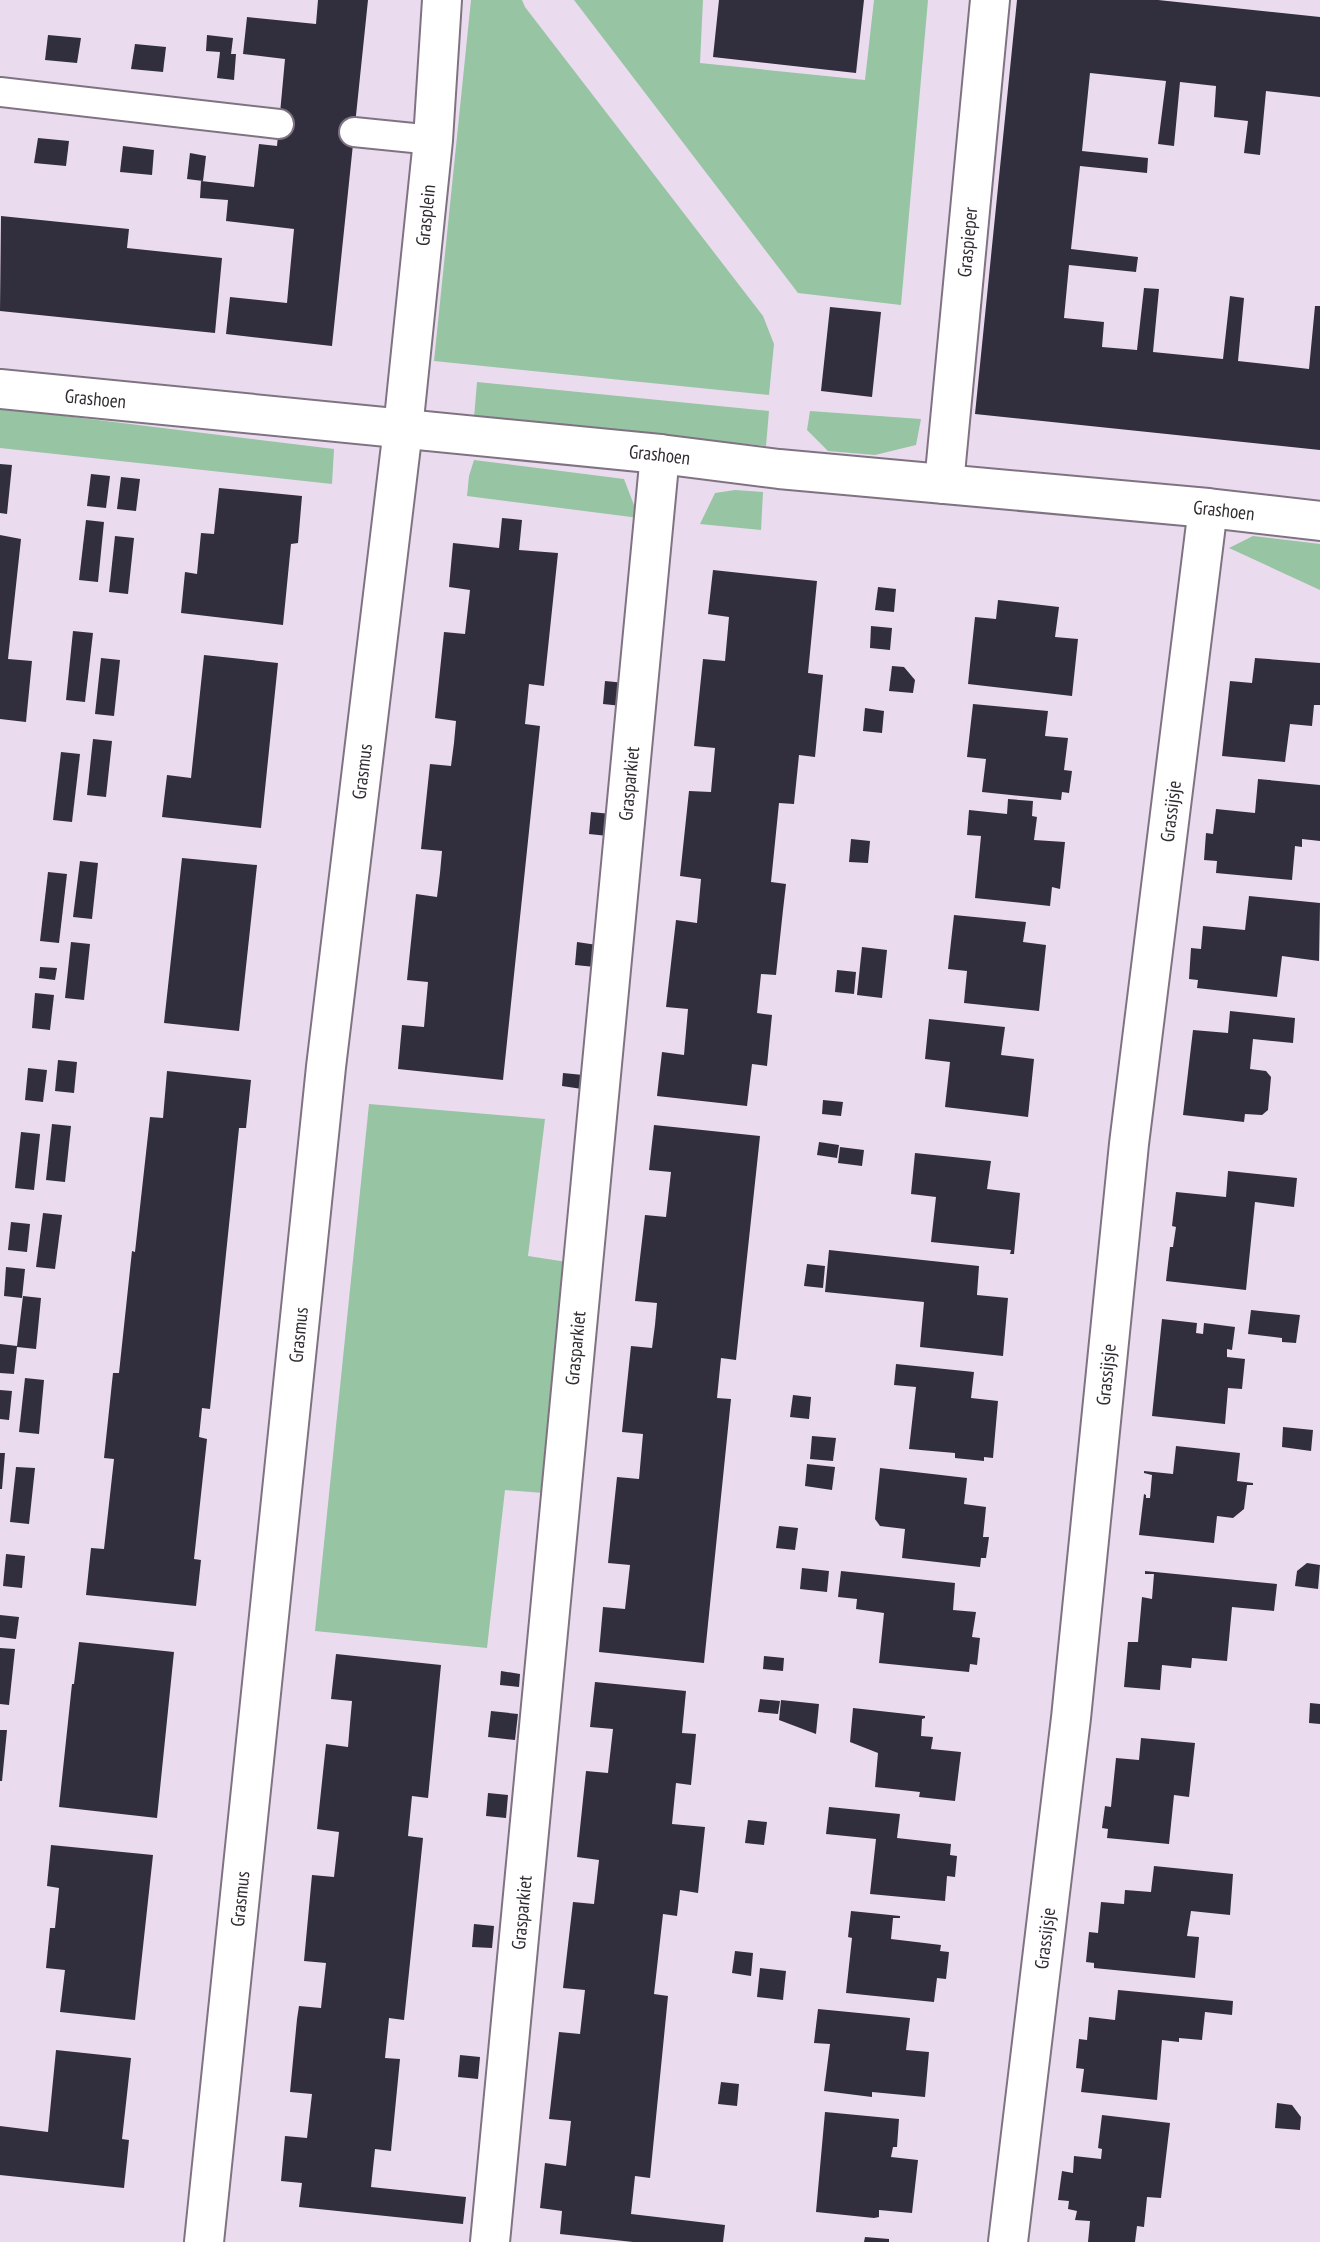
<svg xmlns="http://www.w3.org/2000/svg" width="1320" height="2242" viewBox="0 0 1320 2242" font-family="'PT Sans Narrow',sans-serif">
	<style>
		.green { fill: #97c4a3 }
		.building { fill: #312e3e }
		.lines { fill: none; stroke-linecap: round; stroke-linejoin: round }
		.service-casing { stroke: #7f7382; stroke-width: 32 }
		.minor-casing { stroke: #7f7382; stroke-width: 42 }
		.service { stroke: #fff; stroke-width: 28 }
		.minor { stroke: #fff; stroke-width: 38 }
		.labels { text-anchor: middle; stroke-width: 7; stroke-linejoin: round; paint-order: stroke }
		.street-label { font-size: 19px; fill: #312c32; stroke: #fff }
	</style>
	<rect width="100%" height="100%" fill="#eadcee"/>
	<!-- green -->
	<g class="green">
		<path d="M 471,0 L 522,0 L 525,7 L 763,316 L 774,344 L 769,395 L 434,361 Z"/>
		<path d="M 574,0 L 703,0 L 700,63 L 865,80 L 874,0 L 928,0 L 901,305 L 798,293 Z"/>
		<path d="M 477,382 L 769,411 L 766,446 L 474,418 Z"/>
		<path d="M 0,408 L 334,449 L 332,484 L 0,448 Z"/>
		<path d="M 810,411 L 921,419 L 916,445 L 875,455 L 828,451 L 807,430 Z"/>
		<path d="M 474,460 L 624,479 L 639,518 L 467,496 L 469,476 Z"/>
		<path d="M 735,490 L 763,492 L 761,530 L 700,524 L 715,493 Z"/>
		<path d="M 1253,536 L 1320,544 L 1320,590 L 1229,548 Z"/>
		<path d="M 369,1104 L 545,1119 L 528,1256 L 567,1262 L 544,1493 L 505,1490 L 487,1648 L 315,1631 Z"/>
	</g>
	<!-- building -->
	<g class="building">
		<path d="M 318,0 L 368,0 L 332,346 L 226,334 L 230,297 L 287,303 L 294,229 L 226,221 L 228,200 L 200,198 L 201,181 L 254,187 L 259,144 L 277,146 L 285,59 L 243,54 L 247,17 L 316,24 Z"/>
		<path d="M 719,0 L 864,0 L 856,73 L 713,57 Z"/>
		<path d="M 1017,0 L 1158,0 L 1320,17 L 1320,97 L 1266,91 L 1260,155 L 1244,153 L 1248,121 L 1214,117 L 1216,86 L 1180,82 L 1174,146 L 1158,144 L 1166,81 L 1090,73 L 1082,151 L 1148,158 L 1147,173 L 1080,166 L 1071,249 L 1138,257 L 1136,272 L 1069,265 L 1064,318 L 1104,322 L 1102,347 L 1137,350 L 1144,288 L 1159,289 L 1153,352 L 1223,359 L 1230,296 L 1244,298 L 1238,361 L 1309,369 L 1315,306 L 1320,306 L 1320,450 L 975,414 Z"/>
		<path d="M 48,35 L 81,38 L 77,63 L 45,60 Z"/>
		<path d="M 207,35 L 233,38 L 231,54 L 236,54 L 234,80 L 217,78 L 220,52 L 206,51 Z"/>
		<path d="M 135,44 L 166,47 L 163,72 L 131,69 Z"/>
		<path d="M 38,138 L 69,141 L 66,166 L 34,163 Z"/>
		<path d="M 123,146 L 154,150 L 152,175 L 120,172 Z"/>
		<path d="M 190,153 L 206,156 L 203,181 L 187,179 Z"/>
		<path d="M 1,216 L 129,229 L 127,248 L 222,258 L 215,333 L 0,311 Z"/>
		<path d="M 830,307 L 881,312 L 872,397 L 821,391 Z"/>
		<path d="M 0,464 L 12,465 L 7,514 L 0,513 Z"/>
		<path d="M 91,474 L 110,476 L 106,508 L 87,506 Z"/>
		<path d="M 121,477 L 140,479 L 136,511 L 117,509 Z"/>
		<path d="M 219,488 L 302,496 L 298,543 L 291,544 L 283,625 L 181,613 L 185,572 L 197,574 L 201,533 L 214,534 Z"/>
		<path d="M 502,518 L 522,520 L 519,550 L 558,553 L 544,686 L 529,684 L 525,724 L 540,726 L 503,1080 L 398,1069 L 402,1025 L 424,1027 L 426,1004 L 428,982 L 407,980 L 416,894 L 437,897 L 440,873 L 442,851 L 421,849 L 430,764 L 451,766 L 454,743 L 456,721 L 435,718 L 444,632 L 465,634 L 470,590 L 449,587 L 453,543 L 499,548 Z"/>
		<path d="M 86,520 L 104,522 L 98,582 L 79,580 Z"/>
		<path d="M 0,535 L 21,539 L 8,659 L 32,661 L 26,722 L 0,719 Z"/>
		<path d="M 115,536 L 134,538 L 128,594 L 109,592 Z"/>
		<path d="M 713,570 L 817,581 L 808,673 L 823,675 L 815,757 L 799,755 L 794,804 L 779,803 L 771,882 L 786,884 L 783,910 L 776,975 L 761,974 L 757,1013 L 772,1015 L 767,1066 L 752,1064 L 747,1106 L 657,1096 L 662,1052 L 684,1055 L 688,1009 L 666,1007 L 676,920 L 697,923 L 701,879 L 680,876 L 689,791 L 711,792 L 715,748 L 694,746 L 703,659 L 725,661 L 729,617 L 708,614 Z"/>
		<path d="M 878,587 L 896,589 L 894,612 L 875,610 Z"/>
		<path d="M 998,600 L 1059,607 L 1055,637 L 1078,639 L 1072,696 L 968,684 L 975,617 L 996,619 Z"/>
		<path d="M 871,626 L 892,628 L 890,650 L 870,648 Z"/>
		<path d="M 73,631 L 93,633 L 85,702 L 66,700 Z"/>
		<path d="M 204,655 L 278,663 L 261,828 L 162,817 L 167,775 L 191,778 Z"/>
		<path d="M 101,658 L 120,660 L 114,716 L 95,714 Z"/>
		<path d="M 1255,658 L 1320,663 L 1320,705 L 1314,705 L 1312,726 L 1290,724 L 1285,762 L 1222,756 L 1230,681 L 1252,683 Z"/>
		<path d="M 892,666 L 904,667 L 915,680 L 913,693 L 889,691 Z"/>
		<path d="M 605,681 L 625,683 L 622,706 L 603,704 Z"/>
		<path d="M 973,704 L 1048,711 L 1045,736 L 1068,738 L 1064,770 L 1072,771 L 1069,793 L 1062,792 L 1061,800 L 982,792 L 986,759 L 967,757 Z"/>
		<path d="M 865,708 L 884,711 L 882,733 L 863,731 Z"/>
		<path d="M 93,739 L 112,741 L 106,797 L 87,795 Z"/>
		<path d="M 61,752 L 80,754 L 72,822 L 53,820 Z"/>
		<path d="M 1258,779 L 1320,785 L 1320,841 L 1302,839 L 1302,847 L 1295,846 L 1292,880 L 1216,873 L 1217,861 L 1204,860 L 1206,833 L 1213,834 L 1216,809 L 1255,813 Z"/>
		<path d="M 1008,799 L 1033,801 L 1032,816 L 1037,817 L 1034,840 L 1065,842 L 1060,889 L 1052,887 L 1050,906 L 975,898 L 981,836 L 967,835 L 969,810 L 1007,814 Z"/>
		<path d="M 591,812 L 611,814 L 608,836 L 589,834 Z"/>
		<path d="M 851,839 L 870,841 L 868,863 L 849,862 Z"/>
		<path d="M 182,858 L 257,865 L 239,1031 L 164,1023 Z"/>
		<path d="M 80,861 L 98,863 L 92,919 L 73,917 Z"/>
		<path d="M 48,872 L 67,874 L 59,943 L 40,941 Z"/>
		<path d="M 1249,896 L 1320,903 L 1319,961 L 1282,956 L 1277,997 L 1197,988 L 1198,980 L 1189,979 L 1191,948 L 1201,949 L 1203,926 L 1245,930 Z"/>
		<path d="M 954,915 L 1026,922 L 1023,942 L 1046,945 L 1039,1011 L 964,1003 L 967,971 L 948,969 Z"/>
		<path d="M 71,942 L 90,944 L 84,1000 L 65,998 Z"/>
		<path d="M 577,942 L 597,945 L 595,967 L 575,965 Z"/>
		<path d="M 862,947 L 887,950 L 882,998 L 857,995 Z"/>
		<path d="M 40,967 L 57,968 L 55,980 L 39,978 Z"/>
		<path d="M 837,970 L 856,972 L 854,994 L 835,992 Z"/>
		<path d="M 35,993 L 54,995 L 50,1030 L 32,1028 Z"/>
		<path d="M 1230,1011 L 1295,1018 L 1293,1043 L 1253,1039 L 1250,1069 L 1266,1071 L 1271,1077 L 1268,1110 L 1262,1115 L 1245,1114 L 1244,1122 L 1183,1115 L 1193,1030 L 1228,1033 Z"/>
		<path d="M 929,1019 L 1005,1027 L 1001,1055 L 1034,1059 L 1028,1117 L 945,1107 L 950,1062 L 925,1059 Z"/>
		<path d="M 58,1060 L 77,1062 L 74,1093 L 55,1091 Z"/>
		<path d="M 28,1068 L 47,1070 L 43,1102 L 25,1100 Z"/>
		<path d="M 167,1071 L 251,1080 L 246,1128 L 239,1128 L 210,1409 L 202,1408 L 199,1437 L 207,1439 L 194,1559 L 201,1560 L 196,1606 L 86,1595 L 91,1548 L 104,1549 L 114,1459 L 104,1458 L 113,1373 L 119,1373 L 132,1251 L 135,1252 L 150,1117 L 163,1118 Z"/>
		<path d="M 563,1073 L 583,1075 L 582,1089 L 562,1086 Z"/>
		<path d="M 823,1100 L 843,1102 L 841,1116 L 822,1114 Z"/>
		<path d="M 52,1124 L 71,1126 L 65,1182 L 46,1180 Z"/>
		<path d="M 654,1125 L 760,1136 L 736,1360 L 721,1358 L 717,1398 L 731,1399 L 704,1663 L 599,1652 L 603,1607 L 625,1609 L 630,1565 L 608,1563 L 617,1477 L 639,1479 L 643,1434 L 622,1432 L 631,1346 L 652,1348 L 655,1325 L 657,1303 L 635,1301 L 645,1215 L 666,1217 L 671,1172 L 649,1170 Z"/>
		<path d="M 21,1132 L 40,1134 L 34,1190 L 15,1188 Z"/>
		<path d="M 819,1142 L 839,1145 L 837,1158 L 817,1155 Z"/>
		<path d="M 840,1147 L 864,1150 L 862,1166 L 838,1163 Z"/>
		<path d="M 915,1153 L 991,1161 L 987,1189 L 1020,1193 L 1014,1254 L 1010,1254 L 1011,1250 L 931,1242 L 936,1197 L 911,1194 Z"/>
		<path d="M 1228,1171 L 1297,1178 L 1294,1207 L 1255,1202 L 1246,1290 L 1166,1281 L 1170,1247 L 1173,1247 L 1176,1227 L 1172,1226 L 1176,1192 L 1226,1197 Z"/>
		<path d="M 43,1213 L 62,1215 L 55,1269 L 36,1267 Z"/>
		<path d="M 11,1222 L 30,1224 L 27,1252 L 8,1250 Z"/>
		<path d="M 829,1250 L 979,1266 L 977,1295 L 1008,1298 L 1003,1356 L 920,1347 L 924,1302 L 825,1292 Z"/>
		<path d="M 807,1264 L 825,1266 L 823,1288 L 804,1286 Z"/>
		<path d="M 6,1267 L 25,1269 L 22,1298 L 4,1296 Z"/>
		<path d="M 23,1296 L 41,1298 L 36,1349 L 17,1347 L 14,1374 L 0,1373 L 0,1344 L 17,1346 Z"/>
		<path d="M 1251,1310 L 1300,1315 L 1296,1343 L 1282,1342 L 1282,1338 L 1248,1334 Z"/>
		<path d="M 1162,1319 L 1197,1323 L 1196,1333 L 1203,1334 L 1204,1323 L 1235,1327 L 1232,1350 L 1227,1349 L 1227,1357 L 1245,1359 L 1242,1389 L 1228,1388 L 1225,1424 L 1152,1416 Z"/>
		<path d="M 896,1364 L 974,1372 L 971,1398 L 998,1401 L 993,1458 L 984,1457 L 984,1461 L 955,1458 L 955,1453 L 909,1449 L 916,1387 L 894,1385 Z"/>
		<path d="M 25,1378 L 44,1380 L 39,1434 L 19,1432 Z"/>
		<path d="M 0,1390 L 12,1391 L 9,1420 L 0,1419 Z"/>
		<path d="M 793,1395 L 811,1397 L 809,1419 L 790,1417 Z"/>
		<path d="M 1283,1427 L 1313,1430 L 1311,1451 L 1282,1447 Z"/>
		<path d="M 812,1436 L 836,1438 L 833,1461 L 810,1459 Z"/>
		<path d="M 1176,1446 L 1240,1453 L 1237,1481 L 1253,1483 L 1253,1485 L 1247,1485 L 1244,1509 L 1233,1518 L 1217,1516 L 1214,1543 L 1139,1535 L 1144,1494 L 1146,1495 L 1146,1498 L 1150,1498 L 1152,1475 L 1144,1473 L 1144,1471 L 1173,1474 Z"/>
		<path d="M 0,1453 L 5,1453 L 2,1489 L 0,1489 Z"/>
		<path d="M 807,1464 L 835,1467 L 832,1490 L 805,1486 Z"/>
		<path d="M 16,1467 L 35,1468 L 29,1524 L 10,1522 Z"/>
		<path d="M 880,1468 L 967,1478 L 964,1504 L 986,1507 L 983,1537 L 989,1537 L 986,1558 L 981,1558 L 980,1567 L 902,1558 L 905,1529 L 880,1526 L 875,1519 Z"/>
		<path d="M 779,1526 L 798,1528 L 795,1550 L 776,1548 Z"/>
		<path d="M 6,1554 L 25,1556 L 22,1588 L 3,1586 Z"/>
		<path d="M 1307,1563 L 1320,1565 L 1318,1589 L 1295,1586 L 1297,1571 Z"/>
		<path d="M 802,1568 L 829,1571 L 827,1592 L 800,1589 Z"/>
		<path d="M 841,1571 L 955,1583 L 953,1610 L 976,1612 L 972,1637 L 980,1638 L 977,1665 L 970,1664 L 969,1672 L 879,1663 L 884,1613 L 856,1609 L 857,1599 L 838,1597 Z"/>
		<path d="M 1145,1571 L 1277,1584 L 1274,1611 L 1232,1607 L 1227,1661 L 1192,1658 L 1191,1668 L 1162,1665 L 1160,1690 L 1124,1687 L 1128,1642 L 1138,1642 L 1142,1597 L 1152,1599 L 1154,1574 L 1145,1574 Z"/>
		<path d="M 0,1615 L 19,1617 L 16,1639 L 0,1637 Z"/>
		<path d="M 79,1642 L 174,1652 L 157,1818 L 59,1807 L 72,1684 L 74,1684 Z"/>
		<path d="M 0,1648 L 15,1649 L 9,1705 L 0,1704 Z"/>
		<path d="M 336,1654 L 441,1665 L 428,1798 L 412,1796 L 408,1836 L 423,1838 L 404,2020 L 389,2018 L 385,2058 L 400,2059 L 391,2151 L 375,2149 L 371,2187 L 466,2197 L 463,2224 L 299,2207 L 302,2183 L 281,2181 L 285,2136 L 307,2138 L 312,2094 L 290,2092 L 297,2019 L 299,2006 L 321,2008 L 326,1963 L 304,1961 L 312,1875 L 334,1877 L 339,1832 L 317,1829 L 326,1744 L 348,1747 L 350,1723 L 352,1701 L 331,1699 Z"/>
		<path d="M 764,1656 L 784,1658 L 783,1671 L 763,1669 Z"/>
		<path d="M 501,1671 L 520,1674 L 519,1687 L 500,1685 Z"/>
		<path d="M 595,1682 L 686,1691 L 682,1733 L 696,1734 L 691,1785 L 676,1783 L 672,1824 L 705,1827 L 698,1893 L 680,1890 L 677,1916 L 663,1914 L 654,1994 L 668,1996 L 650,2178 L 635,2176 L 631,2214 L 725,2225 L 723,2242 L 633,2242 L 560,2234 L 562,2211 L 540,2208 L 545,2163 L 566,2166 L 571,2121 L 549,2119 L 559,2032 L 580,2034 L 585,1990 L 563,1988 L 573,1902 L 594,1904 L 599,1860 L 577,1857 L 586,1771 L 608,1773 L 613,1729 L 590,1727 Z"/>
		<path d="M 760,1699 L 780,1701 L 778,1714 L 758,1712 Z"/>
		<path d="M 781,1700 L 819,1704 L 816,1734 L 779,1720 Z"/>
		<path d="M 1310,1703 L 1320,1704 L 1320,1724 L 1309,1723 Z"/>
		<path d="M 853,1708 L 925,1716 L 925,1718 L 922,1719 L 921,1736 L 933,1737 L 931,1749 L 961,1752 L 955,1801 L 919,1797 L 920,1792 L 875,1787 L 878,1753 L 850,1742 Z"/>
		<path d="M 491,1711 L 518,1714 L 515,1740 L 488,1737 Z"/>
		<path d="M 0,1730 L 7,1730 L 2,1781 L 0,1781 Z"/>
		<path d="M 1141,1738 L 1195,1743 L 1189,1797 L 1174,1795 L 1169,1844 L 1107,1838 L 1108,1829 L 1102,1828 L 1105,1806 L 1111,1807 L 1116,1758 L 1139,1760 Z"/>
		<path d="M 488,1793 L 508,1795 L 506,1818 L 486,1816 Z"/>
		<path d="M 829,1807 L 900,1814 L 897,1838 L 951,1844 L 950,1855 L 957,1856 L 955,1877 L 947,1876 L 945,1901 L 870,1894 L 876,1839 L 826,1834 Z"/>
		<path d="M 748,1820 L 767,1822 L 764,1845 L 745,1843 Z"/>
		<path d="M 51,1845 L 153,1855 L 135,2020 L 60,2012 L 65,1970 L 46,1968 L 50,1928 L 55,1928 L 59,1888 L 47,1886 Z"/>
		<path d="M 1154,1866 L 1233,1874 L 1230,1915 L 1191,1911 L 1187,1936 L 1199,1937 L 1195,1978 L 1094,1968 L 1094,1963 L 1086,1962 L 1089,1932 L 1098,1933 L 1101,1902 L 1124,1904 L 1125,1890 L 1151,1892 Z"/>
		<path d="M 851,1911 L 900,1916 L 900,1918 L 893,1918 L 891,1939 L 941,1945 L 940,1951 L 949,1952 L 946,1979 L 937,1978 L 934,2002 L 846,1993 L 852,1938 L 848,1937 Z"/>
		<path d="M 474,1924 L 494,1926 L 492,1948 L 472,1947 Z"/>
		<path d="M 735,1951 L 753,1953 L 751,1976 L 732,1973 Z"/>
		<path d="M 760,1968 L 786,1971 L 783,2000 L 757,1997 Z"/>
		<path d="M 1118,1990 L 1233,2001 L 1232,2015 L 1205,2012 L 1202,2040 L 1179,2038 L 1179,2042 L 1162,2040 L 1157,2100 L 1081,2092 L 1084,2069 L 1076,2068 L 1079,2039 L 1087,2040 L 1089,2017 L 1115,2020 Z"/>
		<path d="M 818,2009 L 910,2018 L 906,2050 L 929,2052 L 925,2097 L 872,2092 L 872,2097 L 824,2091 L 830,2044 L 814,2043 Z"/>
		<path d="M 56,2050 L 131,2058 L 122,2139 L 129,2140 L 124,2188 L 0,2175 L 0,2126 L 48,2132 Z"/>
		<path d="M 460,2055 L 480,2057 L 478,2079 L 458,2077 Z"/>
		<path d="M 721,2082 L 739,2084 L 737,2106 L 718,2104 Z"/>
		<path d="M 1277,2103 L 1292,2105 L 1301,2117 L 1300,2130 L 1275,2128 Z"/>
		<path d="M 825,2112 L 899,2119 L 897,2147 L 893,2147 L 891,2157 L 918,2160 L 912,2213 L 879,2210 L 879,2217 L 874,2218 L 816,2212 Z"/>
		<path d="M 1102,2115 L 1170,2123 L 1161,2198 L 1147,2197 L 1144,2227 L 1137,2226 L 1135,2242 L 1088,2242 L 1090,2221 L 1075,2220 L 1077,2211 L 1068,2209 L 1069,2201 L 1058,2200 L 1062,2171 L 1073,2173 L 1074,2156 L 1101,2159 L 1102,2149 L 1098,2148 Z"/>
		<path d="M 865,2237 L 889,2239 L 889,2242 L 864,2242 Z"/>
	</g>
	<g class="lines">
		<!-- service casing -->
		<g class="service-casing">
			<g id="service">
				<path d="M 0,92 L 279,124"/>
				<path d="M 354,132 L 433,140"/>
			</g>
		</g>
		<!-- minor casing -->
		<g class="minor-casing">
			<g id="minor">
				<path id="s1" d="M 0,389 L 660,454 L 779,469 L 1208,508 L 1320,521"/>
				<path id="s2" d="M 944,484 L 990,0"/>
				<path id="s3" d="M 204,2242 L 326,1067 L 403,429 L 433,140 L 442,0"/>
				<path id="s4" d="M 490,2242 L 660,454"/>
				<path id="s5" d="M 1008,2242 L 1071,1718 L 1129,1144 L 1208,508"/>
			</g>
		</g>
		<!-- service -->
		<use href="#service" class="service"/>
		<!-- minor -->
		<use href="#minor" class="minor"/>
	</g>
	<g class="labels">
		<!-- street labels -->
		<g class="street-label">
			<text dy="7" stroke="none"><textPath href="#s3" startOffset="2039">Grasplein</textPath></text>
			<text dy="7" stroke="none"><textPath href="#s2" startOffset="243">Graspieper</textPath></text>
			<text dy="7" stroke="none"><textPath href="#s1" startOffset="96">Grashoen</textPath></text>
			<text dy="7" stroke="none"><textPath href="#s1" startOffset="663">Grashoen</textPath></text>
			<text dy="7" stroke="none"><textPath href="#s1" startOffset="1230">Grashoen</textPath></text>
			<text dy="7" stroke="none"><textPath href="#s3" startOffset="1479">Grasmus</textPath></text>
			<text dy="7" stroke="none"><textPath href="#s4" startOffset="1465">Grasparkiet</textPath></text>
			<text dy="7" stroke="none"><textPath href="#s5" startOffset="1440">Grassijsje</textPath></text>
			<text dy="7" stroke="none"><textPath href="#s3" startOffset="912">Grasmus</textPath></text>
			<text dy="7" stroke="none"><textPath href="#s4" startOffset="898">Grasparkiet</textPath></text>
			<text dy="7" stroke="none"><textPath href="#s5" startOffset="873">Grassijsje</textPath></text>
			<text dy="7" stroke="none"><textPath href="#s3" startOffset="345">Grasmus</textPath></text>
			<text dy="7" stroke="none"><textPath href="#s4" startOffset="331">Grasparkiet</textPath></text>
			<text dy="7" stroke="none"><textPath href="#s5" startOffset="306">Grassijsje</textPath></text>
		</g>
	</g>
</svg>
